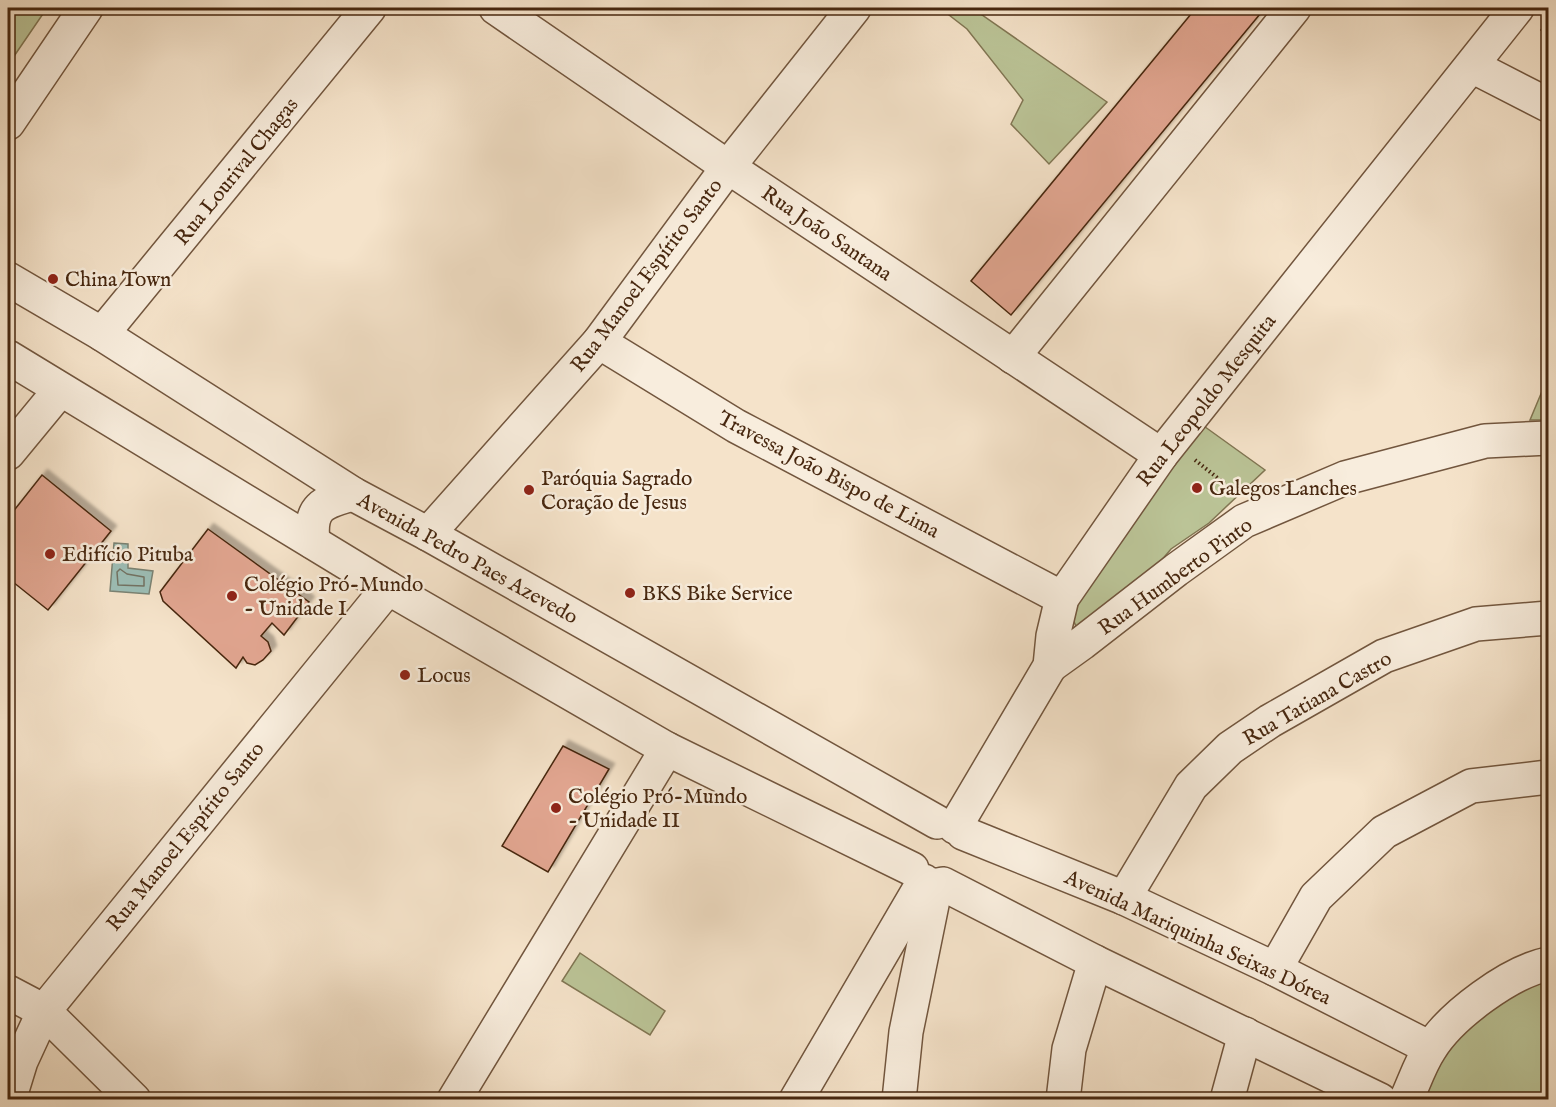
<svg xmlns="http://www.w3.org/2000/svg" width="1556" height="1107" viewBox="0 0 1556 1107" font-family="'IM FELL English',serif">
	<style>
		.green { fill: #bbc497; stroke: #817653; stroke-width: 1.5 }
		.water { fill: #9cbeb6; stroke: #7a8273; stroke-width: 1.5 }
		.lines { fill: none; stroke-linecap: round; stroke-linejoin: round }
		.shore { stroke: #727262; stroke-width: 1.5 }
		.building { fill: #e2a691; stroke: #47270f; stroke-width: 1.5; filter: url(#shadow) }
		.minor-casing { stroke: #72563e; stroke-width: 36 }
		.path { stroke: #47270f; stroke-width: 4; stroke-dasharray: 1.5 3; stroke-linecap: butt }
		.minor { stroke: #f8eddd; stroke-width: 33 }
		.poi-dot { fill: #8f2418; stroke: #f8eddd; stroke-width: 2 }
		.labels { text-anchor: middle; stroke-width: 5; stroke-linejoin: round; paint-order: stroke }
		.street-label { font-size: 21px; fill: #47270f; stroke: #f8eddd }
		.poi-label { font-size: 21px; fill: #47270f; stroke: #f8eddd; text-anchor: start }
	</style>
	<defs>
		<filter id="shadow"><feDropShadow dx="5.5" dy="-5.5" stdDeviation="1.5" flood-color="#0004"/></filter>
	</defs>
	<rect width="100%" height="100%" fill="#f5e3ca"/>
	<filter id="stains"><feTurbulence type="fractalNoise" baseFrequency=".00333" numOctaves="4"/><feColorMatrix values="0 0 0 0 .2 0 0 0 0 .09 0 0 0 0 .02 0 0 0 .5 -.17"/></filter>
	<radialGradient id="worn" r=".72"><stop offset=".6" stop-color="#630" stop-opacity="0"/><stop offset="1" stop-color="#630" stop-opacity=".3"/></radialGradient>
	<!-- green -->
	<g class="green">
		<path d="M 8,8 L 47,8 L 8,65 Z"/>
		<path d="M 940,8 L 972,8 L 1107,102 L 1049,164 L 1011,124 L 1023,100 L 967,29 Z"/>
		<path d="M 1548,377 L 1548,420 L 1530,420 Z"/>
		<path d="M 1201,424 L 1265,470 L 1209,523 L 1171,549 L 1114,616 L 1076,626 L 1070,613 Z"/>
		<path d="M 580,953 L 665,1011 L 650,1035 L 562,981 Z"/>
		<path d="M 1548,973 L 1548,1099 L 1416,1100 L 1459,1025 Z"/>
	</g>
	<!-- water -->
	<path class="water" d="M 114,543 L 128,544 L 128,568 L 153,571 L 149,594 L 110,591 Z"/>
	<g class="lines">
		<!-- shore -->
		<path class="shore" d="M 120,569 L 127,574 L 144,577 L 144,586 L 118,585 L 117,572 Z"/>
	</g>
	<!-- building -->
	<g class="building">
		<path d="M 1196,8 L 1265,8 L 1011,315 L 971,281 Z"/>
		<path d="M 1548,20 L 1548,34 L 1541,30 Z"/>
		<path d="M 42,475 L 111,531 L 48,610 L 8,578 L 8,518 Z"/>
		<path d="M 208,529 L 309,602 L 284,635 L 272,623 L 261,636 L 268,642 L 271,651 L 263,660 L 255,665 L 247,663 L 243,657 L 236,668 L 163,601 L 160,592 Z"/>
		<path d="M 563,746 L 609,769 L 548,872 L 502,846 Z"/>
	</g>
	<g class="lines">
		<!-- minor casing -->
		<g class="minor-casing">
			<g id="minor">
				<path d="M 496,8 L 728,167 L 1161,455"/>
				<path d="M 1472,66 L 1548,105"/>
				<path d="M 8,123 L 86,8"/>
				<path d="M 8,279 L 102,334 L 353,494 L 428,534 L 937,822"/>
				<path d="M 102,334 L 369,8"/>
				<path d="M 599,342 L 736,426 L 1062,598"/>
				<path d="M 8,357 L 388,588 L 667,749 L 912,869"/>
				<path d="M 1013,357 L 1294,8"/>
				<path d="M 8,453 L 60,390"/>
				<path d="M 428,534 L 599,342 L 728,167 L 854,8"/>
				<path d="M 313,542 C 309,507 322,502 353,494"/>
				<path d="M 1050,666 L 1082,643 L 1176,570 L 1244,521 L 1345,478 L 1485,441 L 1548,438"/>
				<path d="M 955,827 L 1050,666 L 1053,636 L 1062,598 L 1161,455 L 1517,8"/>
				<path d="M 963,833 L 1124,898 L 1275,969 L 1430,1048"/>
				<path d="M 943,884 L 1095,962 L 1380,1100"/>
				<path d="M 1124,898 L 1191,786 L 1230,748 L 1270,721 L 1384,656 L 1476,624 L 1548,618"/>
				<path d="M 1275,969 L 1316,897 L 1384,832 L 1471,786 L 1548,777"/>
				<path d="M 8,992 L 44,1011 L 134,1100"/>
				<path d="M 9,1100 L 21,1061 L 44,1011 L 388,588"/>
				<path d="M 454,1100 L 667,749"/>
				<path d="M 796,1100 L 924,881"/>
				<path d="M 899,1100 L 906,1032 L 936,885"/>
				<path d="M 1063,1100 L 1069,1049 L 1095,962"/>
				<path d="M 1227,1100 L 1245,1034"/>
				<path d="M 1406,1100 C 1414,1083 1420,1064 1430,1049 C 1451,1015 1510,972 1548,964"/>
			</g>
		</g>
		<!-- path -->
		<path class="path" d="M 1195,460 L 1234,491"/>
		<!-- minor -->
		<use href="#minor" class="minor"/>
	</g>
	<!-- markers -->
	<g class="poi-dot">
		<circle cx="53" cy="279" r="6"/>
		<circle cx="1197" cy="488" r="6"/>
		<circle cx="529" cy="490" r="6"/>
		<circle cx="50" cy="554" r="6"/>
		<circle cx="630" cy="593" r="6"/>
		<circle cx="232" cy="596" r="6"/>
		<circle cx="405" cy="675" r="6"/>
		<circle cx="556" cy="808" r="6"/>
	</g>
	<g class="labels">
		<!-- street labels -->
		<g class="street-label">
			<text transform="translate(236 171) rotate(-51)" y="7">Rua Lourival Chagas</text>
			<text transform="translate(827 233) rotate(34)" y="7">Rua João Santana</text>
			<text transform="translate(646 275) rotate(-53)" y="7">Rua Manoel Espírito Santo</text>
			<text transform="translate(1206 400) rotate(-52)" y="7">Rua Leopoldo Mesquita</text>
			<text transform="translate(829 474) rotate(28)" y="7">Travessa João Bispo de Lima</text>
			<text transform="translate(468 558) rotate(29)" y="7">Avenida Pedro Paes Azevedo</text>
			<text transform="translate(1175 576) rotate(-36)" y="7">Rua Humberto Pinto</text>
			<text transform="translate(1317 698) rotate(-30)" y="7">Rua Tatiana Castro</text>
			<text transform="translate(185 836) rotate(-51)" y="7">Rua Manoel Espírito Santo</text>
			<text transform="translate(1198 937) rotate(25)" y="7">Avenida Mariquinha Seixas Dórea</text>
		</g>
		<!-- poi labels -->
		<g class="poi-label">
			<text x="65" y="286">China Town</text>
			<text x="541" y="485">Paróquia Sagrado<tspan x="541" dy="24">Coração de Jesus</tspan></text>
			<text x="1209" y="495">Galegos Lanches</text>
			<text x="62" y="561">Edifício Pituba</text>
			<text x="244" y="591">Colégio Pró-Mundo<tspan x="244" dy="24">- Unidade I</tspan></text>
			<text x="642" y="600">BKS Bike Service</text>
			<text x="417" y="682">Locus</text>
			<text x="568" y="803">Colégio Pró-Mundo<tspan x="568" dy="24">- Unidade II</tspan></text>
		</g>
	</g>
	<!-- margin -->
	<rect width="1556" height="1107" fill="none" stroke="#f5e3ca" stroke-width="30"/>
	<rect x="9" y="9" width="1538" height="1089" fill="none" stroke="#47270f" stroke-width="3"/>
	<rect x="15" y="15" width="1526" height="1077" fill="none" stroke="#47270f" stroke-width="1.5"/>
	<rect width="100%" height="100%" filter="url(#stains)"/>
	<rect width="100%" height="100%" fill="url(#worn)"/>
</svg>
